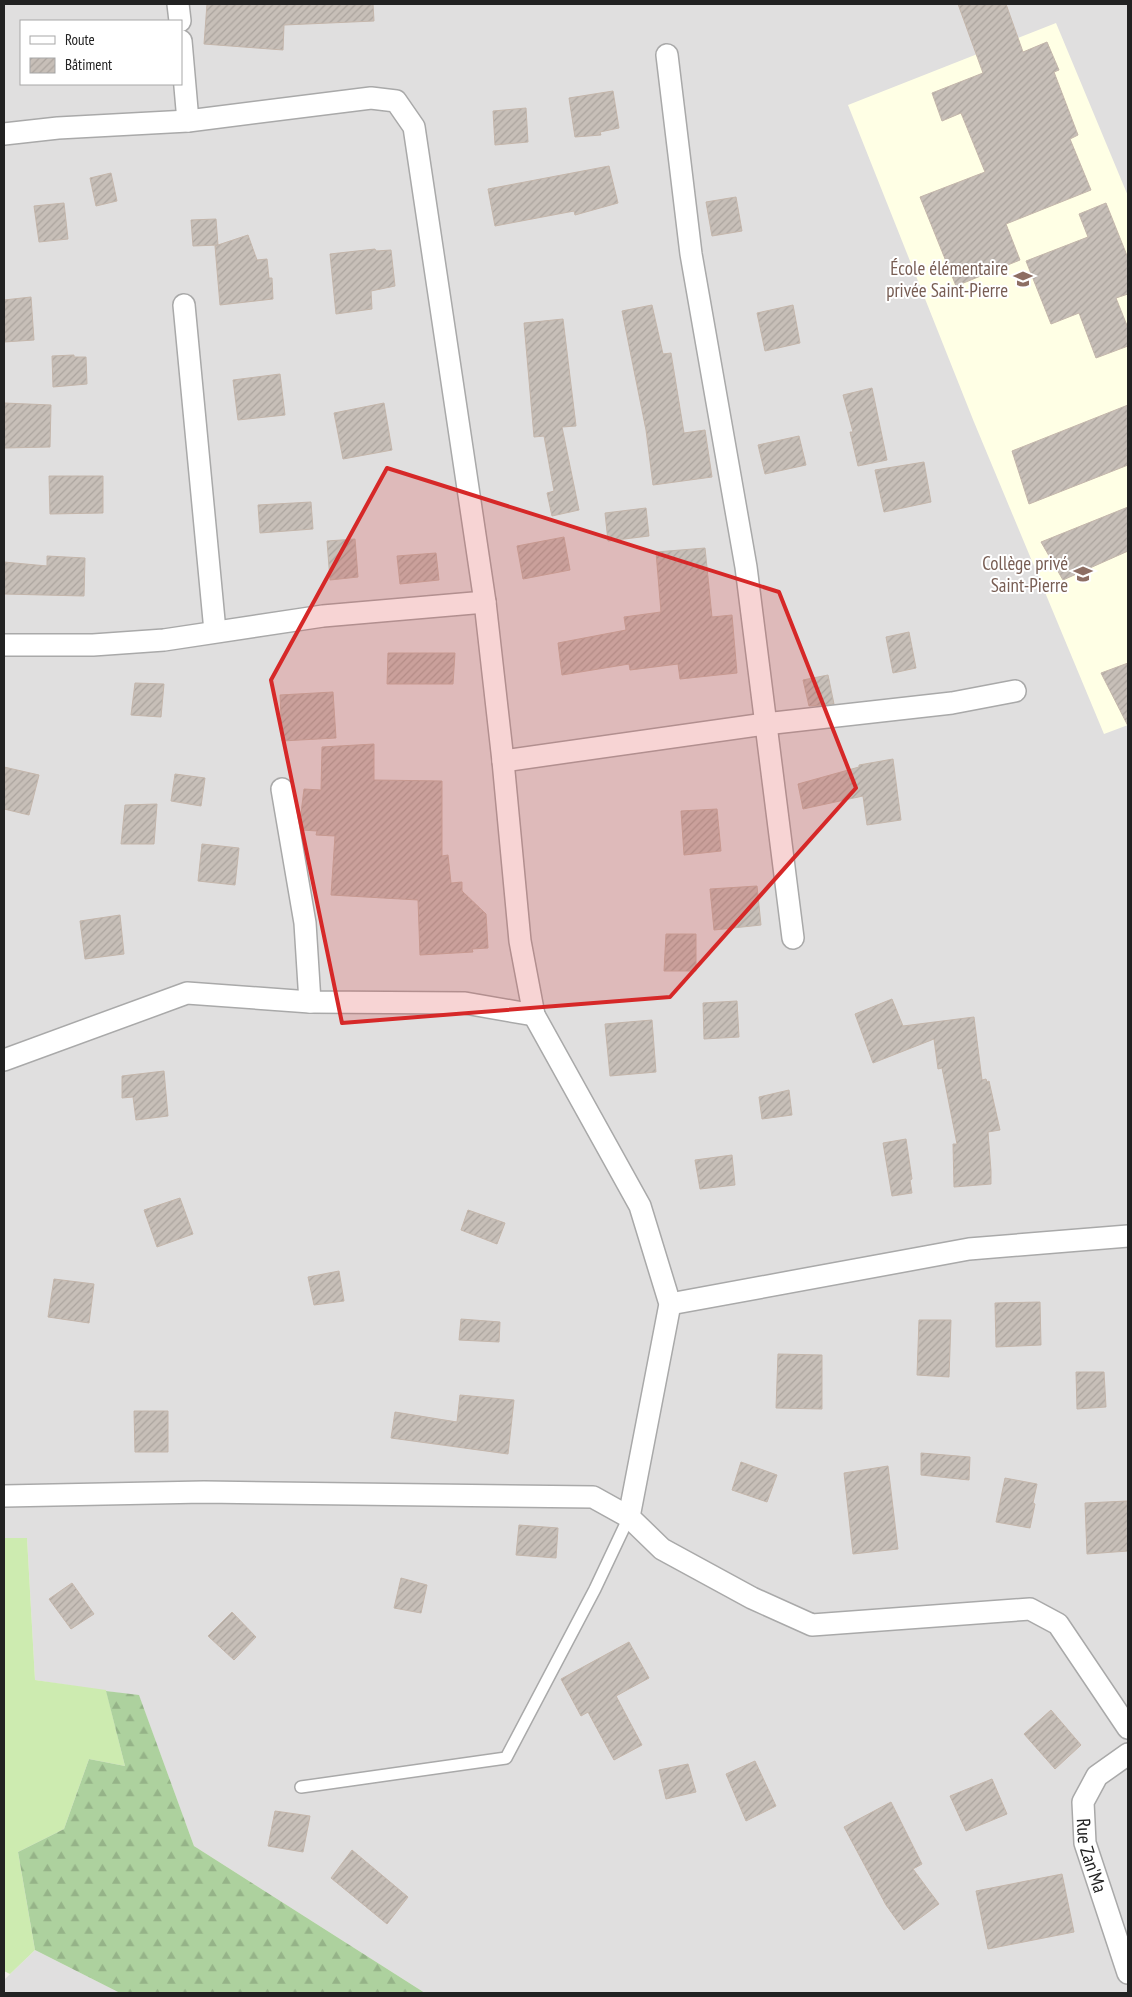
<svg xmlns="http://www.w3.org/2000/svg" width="1132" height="1997" viewBox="0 0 1132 1997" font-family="'PT Sans Narrow',sans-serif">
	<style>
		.residential { fill: #e0dfdf; fill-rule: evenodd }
		.education { fill: #ffffe5 }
		.grass { fill: #cdebb0 }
		.forest { fill: url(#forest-firs) }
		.building { fill: url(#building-hatch); stroke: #c4b6ab }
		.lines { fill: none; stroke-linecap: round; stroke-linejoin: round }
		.lane-casing { stroke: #a9a9a9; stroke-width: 14 }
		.street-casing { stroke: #a9a9a9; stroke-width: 24 }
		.lane { stroke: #fff; stroke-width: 11 }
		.street { stroke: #fff; stroke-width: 21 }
		.marked { fill: #d62828; fill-opacity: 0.2; stroke: #d62828; stroke-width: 4; stroke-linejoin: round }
		.labels { text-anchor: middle; stroke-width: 4; stroke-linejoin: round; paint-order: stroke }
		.education-label { font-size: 19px; fill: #785e54; stroke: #fff; text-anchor: end }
		.street-label { font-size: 19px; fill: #222; stroke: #fff }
	</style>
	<defs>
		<pattern id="forest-firs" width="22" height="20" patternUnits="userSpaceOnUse" patternTransform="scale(1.25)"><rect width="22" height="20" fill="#add19e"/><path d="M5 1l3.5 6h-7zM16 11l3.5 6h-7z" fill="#95b388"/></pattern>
		<pattern id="building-hatch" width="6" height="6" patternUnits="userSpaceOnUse" patternTransform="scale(1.25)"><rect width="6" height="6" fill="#c7bfb8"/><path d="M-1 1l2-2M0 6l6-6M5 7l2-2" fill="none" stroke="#aba49e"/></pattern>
	</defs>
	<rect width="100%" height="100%" fill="#f2efe9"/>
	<!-- residential -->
	<g class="residential">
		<path d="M 4,4 L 1128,4 L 1128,1993 L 425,1993 L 194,1846 L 139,1696 L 35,1680 L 27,1538 L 4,1538 ZM 21,21 L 181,21 L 181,84 L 21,84 Z"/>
		<path d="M 35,1950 L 120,1993 L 4,1993 L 4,1980 Z"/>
	</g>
	<!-- education -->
	<path class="education" d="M 1056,23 L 1128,196 L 1128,725 L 1104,734 L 974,422 L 848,105 Z"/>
	<!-- grass -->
	<path class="grass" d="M 4,1538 L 27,1538 L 35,1680 L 106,1690 L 125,1766 L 89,1759 L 64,1829 L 18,1852 L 35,1950 L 10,1974 L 4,1971 Z"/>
	<!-- forest -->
	<path class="forest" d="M 106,1691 L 139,1695 L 194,1846 L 425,1993 L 120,1993 L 35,1950 L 18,1852 L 64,1829 L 89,1759 L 125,1766 Z"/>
	<!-- building -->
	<g class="building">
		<path d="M 207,4 L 373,4 L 374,21 L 284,25 L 283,50 L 204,44 Z"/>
		<path d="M 958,4 L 1006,4 L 1023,52 L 1047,42 L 1059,70 L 1054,72 L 1078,135 L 1070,139 L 1091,190 L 1006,224 L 1020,260 L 956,286 L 920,197 L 985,172 L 961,113 L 942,121 L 932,93 L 983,73 Z"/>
		<path d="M 613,91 L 619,128 L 600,132 L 601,135 L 575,137 L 569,98 Z"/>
		<path d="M 526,108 L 528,142 L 495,145 L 493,111 Z"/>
		<path d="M 609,166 L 618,203 L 575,215 L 574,211 L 495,226 L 488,189 Z"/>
		<path d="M 111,173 L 117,201 L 96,206 L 90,178 Z"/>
		<path d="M 736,197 L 742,231 L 712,236 L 706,202 Z"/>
		<path d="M 64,203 L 68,239 L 39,242 L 34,206 Z"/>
		<path d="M 1106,203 L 1128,258 L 1128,294 L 1116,298 L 1128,328 L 1128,346 L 1096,358 L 1079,313 L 1051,324 L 1026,261 L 1088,237 L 1079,214 Z"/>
		<path d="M 216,219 L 218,245 L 193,246 L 191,220 Z"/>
		<path d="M 248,235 L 257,260 L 267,259 L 269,278 L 272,278 L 273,299 L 220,305 L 215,246 Z"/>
		<path d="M 375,249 L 376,251 L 391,250 L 395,286 L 371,291 L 372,309 L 336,314 L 330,254 Z"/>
		<path d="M 31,297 L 34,340 L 4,342 L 4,300 Z"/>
		<path d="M 652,305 L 663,354 L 671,353 L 684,433 L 705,430 L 712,477 L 653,485 L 646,430 L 622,311 Z"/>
		<path d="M 793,305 L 800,343 L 765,351 L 757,313 Z"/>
		<path d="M 563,319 L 576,426 L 562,427 L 579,510 L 552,516 L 547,493 L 554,491 L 544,436 L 534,437 L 524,323 Z"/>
		<path d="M 74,355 L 74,357 L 86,357 L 87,384 L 53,387 L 52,356 Z"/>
		<path d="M 280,374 L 285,415 L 238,420 L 233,380 Z"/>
		<path d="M 872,388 L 887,460 L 858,466 L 850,432 L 853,432 L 843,395 Z"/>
		<path d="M 4,403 L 51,405 L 50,447 L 4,448 Z"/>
		<path d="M 384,403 L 392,450 L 343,459 L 334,413 Z"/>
		<path d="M 1128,405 L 1128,465 L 1029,504 L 1012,451 Z"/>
		<path d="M 799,436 L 806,465 L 765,474 L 758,445 Z"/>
		<path d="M 924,462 L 931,502 L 884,512 L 875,470 Z"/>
		<path d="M 49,476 L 103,476 L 103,513 L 50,514 Z"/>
		<path d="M 311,502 L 313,529 L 260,533 L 258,505 Z"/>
		<path d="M 1128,507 L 1128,551 L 1063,580 L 1041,542 Z"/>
		<path d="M 646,508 L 649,536 L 608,541 L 605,513 Z"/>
		<path d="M 564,537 L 570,570 L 523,579 L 517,546 Z"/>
		<path d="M 355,539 L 358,577 L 330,580 L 327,541 Z"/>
		<path d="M 705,548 L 712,617 L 732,615 L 737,673 L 680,679 L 678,664 L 630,670 L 629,664 L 562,675 L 558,643 L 626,630 L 624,617 L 661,612 L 656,552 Z"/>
		<path d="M 436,553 L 439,580 L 400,584 L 397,556 Z"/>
		<path d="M 47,556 L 85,558 L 84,596 L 4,594 L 4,562 L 47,566 Z"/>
		<path d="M 909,632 L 916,668 L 893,673 L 886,637 Z"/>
		<path d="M 388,653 L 455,653 L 453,684 L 387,684 Z"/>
		<path d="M 1128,663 L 1128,726 L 1101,673 Z"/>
		<path d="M 828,675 L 834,704 L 809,706 L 803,680 Z"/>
		<path d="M 135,683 L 164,684 L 161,717 L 131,715 Z"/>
		<path d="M 333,692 L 336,738 L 282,741 L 280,695 Z"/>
		<path d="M 374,744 L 374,780 L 442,781 L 442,856 L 448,855 L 451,883 L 462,882 L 462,891 L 486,914 L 488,948 L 472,949 L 473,952 L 420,955 L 418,900 L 331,895 L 335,836 L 316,835 L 317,831 L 302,830 L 300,821 L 304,789 L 321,790 L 322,747 Z"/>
		<path d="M 893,759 L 901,820 L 867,825 L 863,796 L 803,809 L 798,784 L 859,767 L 859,765 Z"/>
		<path d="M 4,767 L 39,775 L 29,815 L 4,809 Z"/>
		<path d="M 175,774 L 205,778 L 201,806 L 171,801 Z"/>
		<path d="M 157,804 L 154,844 L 121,844 L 125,805 Z"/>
		<path d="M 717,809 L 721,851 L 684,855 L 681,811 Z"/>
		<path d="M 202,844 L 239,848 L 235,885 L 198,881 Z"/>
		<path d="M 757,886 L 761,925 L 714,930 L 710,889 Z"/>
		<path d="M 120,915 L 124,954 L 85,959 L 80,921 Z"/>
		<path d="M 666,934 L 696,934 L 696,971 L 664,971 Z"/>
		<path d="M 892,999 L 903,1026 L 974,1017 L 982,1080 L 986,1079 L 987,1082 L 989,1081 L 1000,1130 L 988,1132 L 991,1171 L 991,1184 L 954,1187 L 953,1144 L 957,1144 L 942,1068 L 938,1069 L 934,1039 L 873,1063 L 855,1014 Z"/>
		<path d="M 737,1001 L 739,1037 L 704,1039 L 703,1003 Z"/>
		<path d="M 652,1020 L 656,1072 L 610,1076 L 605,1024 Z"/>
		<path d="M 164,1071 L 168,1116 L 136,1120 L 133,1097 L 122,1098 L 122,1076 Z"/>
		<path d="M 789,1090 L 792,1115 L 762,1119 L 759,1097 Z"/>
		<path d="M 906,1139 L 912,1179 L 910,1180 L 912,1193 L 892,1196 L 883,1143 Z"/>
		<path d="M 732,1155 L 735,1185 L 700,1189 L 695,1160 Z"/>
		<path d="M 180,1198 L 193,1234 L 157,1247 L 144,1210 Z"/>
		<path d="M 468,1210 L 505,1223 L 497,1244 L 461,1230 Z"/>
		<path d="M 339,1271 L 344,1301 L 314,1305 L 308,1277 Z"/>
		<path d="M 54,1279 L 94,1284 L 89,1323 L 48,1317 Z"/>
		<path d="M 1040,1302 L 1041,1345 L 996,1347 L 995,1303 Z"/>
		<path d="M 461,1319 L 500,1322 L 499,1342 L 459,1340 Z"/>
		<path d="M 919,1320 L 951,1320 L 949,1377 L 917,1375 Z"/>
		<path d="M 778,1354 L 822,1355 L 822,1409 L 776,1408 Z"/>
		<path d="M 1076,1372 L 1104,1372 L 1106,1407 L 1077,1409 Z"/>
		<path d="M 460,1395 L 514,1400 L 508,1454 L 391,1438 L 395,1412 L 457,1422 Z"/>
		<path d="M 134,1411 L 168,1411 L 168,1452 L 135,1452 Z"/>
		<path d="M 921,1453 L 970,1457 L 969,1480 L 921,1475 Z"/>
		<path d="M 741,1462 L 777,1475 L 767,1502 L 732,1490 Z"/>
		<path d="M 888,1466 L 898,1549 L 853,1554 L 844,1473 Z"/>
		<path d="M 1005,1478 L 1037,1484 L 1033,1503 L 1035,1504 L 1030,1528 L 996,1522 Z"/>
		<path d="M 1128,1501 L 1128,1551 L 1087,1554 L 1085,1503 Z"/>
		<path d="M 519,1525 L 558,1528 L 556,1558 L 516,1555 Z"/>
		<path d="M 401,1578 L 427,1585 L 421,1613 L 394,1608 Z"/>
		<path d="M 72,1583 L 94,1614 L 71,1629 L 49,1599 Z"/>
		<path d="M 232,1612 L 256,1637 L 234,1660 L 208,1636 Z"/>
		<path d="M 629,1642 L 649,1678 L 616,1696 L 642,1745 L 614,1760 L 588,1712 L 581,1716 L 561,1679 Z"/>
		<path d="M 1051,1710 L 1081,1745 L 1055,1769 L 1024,1734 Z"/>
		<path d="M 755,1761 L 776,1806 L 746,1821 L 726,1774 Z"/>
		<path d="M 688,1764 L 696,1792 L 666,1799 L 659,1770 Z"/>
		<path d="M 992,1779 L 1007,1814 L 966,1831 L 950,1796 Z"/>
		<path d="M 891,1802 L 922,1864 L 913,1869 L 939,1904 L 904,1930 L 886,1905 L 844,1827 Z"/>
		<path d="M 275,1811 L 310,1816 L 303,1852 L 268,1846 Z"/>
		<path d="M 352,1850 L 408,1897 L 387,1924 L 331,1878 Z"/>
		<path d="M 1062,1874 L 1074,1932 L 988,1949 L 976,1891 Z"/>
	</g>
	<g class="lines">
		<!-- lane casing -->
		<g class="lane-casing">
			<path id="lane" d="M 301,1787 L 506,1758 L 595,1589 L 629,1517"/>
		</g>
		<!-- street casing -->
		<g class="street-casing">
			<g id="street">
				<path d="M 178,4 L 180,21"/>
				<path d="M 181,41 L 188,121"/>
				<path d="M 667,55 L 691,254 L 746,567 L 793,938"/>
				<path d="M 4,134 L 58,128 L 188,121 L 371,98 L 396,101 L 414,127 L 485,602 L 503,761 L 520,941 L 534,1015 L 640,1206 L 670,1304 L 629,1517 L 662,1549 L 752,1598 L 812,1625 L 1030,1609 L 1058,1624 L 1128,1728"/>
				<path d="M 184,305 L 215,631"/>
				<path d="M 4,645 L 93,645 L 164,640 L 323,616 L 485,602"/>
				<path d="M 503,761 L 765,724 L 952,703 L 1015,691"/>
				<path d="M 282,789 L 305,923 L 310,1002"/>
				<path d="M 4,1060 L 187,993 L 310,1002 L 465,1003 L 534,1015"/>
				<path d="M 670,1304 L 969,1249 L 1128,1236"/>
				<path d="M 4,1496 L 204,1492 L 593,1497 L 629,1517"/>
				<path id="s1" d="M 1128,1754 L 1097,1776 L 1083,1802 L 1085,1843 L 1128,1973"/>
			</g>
		</g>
		<!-- lane -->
		<use href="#lane" class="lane"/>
		<!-- street -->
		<use href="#street" class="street"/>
	</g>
	<!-- marked area -->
	<path class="marked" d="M 387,468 L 779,592 L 856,788 L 670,997 L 342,1023 L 271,680 Z"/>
	<!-- icons -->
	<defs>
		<g id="school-bare" transform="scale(1.5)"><path d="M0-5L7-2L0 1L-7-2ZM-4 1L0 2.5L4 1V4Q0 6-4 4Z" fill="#8d6e63" stroke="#fff" stroke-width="2.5" paint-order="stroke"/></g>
	</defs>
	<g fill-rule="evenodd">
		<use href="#school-bare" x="1023" y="279"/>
		<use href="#school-bare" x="1083" y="574"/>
	</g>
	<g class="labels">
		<!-- education labels -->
		<g class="education-label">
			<text x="1008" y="275">École élémentaire<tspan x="1008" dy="22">privée Saint-Pierre</tspan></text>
			<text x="1068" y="570">Collège privé<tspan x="1068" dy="22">Saint-Pierre</tspan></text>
		</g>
		<!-- street labels -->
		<g class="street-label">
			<text dy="7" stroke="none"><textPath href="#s1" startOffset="122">Rue Zan'Ma</textPath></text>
		</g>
	</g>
	<!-- border -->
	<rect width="1132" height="1997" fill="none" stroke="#222222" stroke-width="10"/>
	<!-- legend -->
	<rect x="20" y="20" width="162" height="65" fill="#ffffff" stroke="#a7a7a7"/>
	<rect x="30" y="36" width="25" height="8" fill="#ffffff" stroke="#a7a7a7"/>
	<text x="65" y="45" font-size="15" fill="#222222">Route</text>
	<rect x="30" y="58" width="25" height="15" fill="url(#building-hatch)" stroke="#a7a7a7"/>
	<text x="65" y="70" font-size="15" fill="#222222">Bâtiment</text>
</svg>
